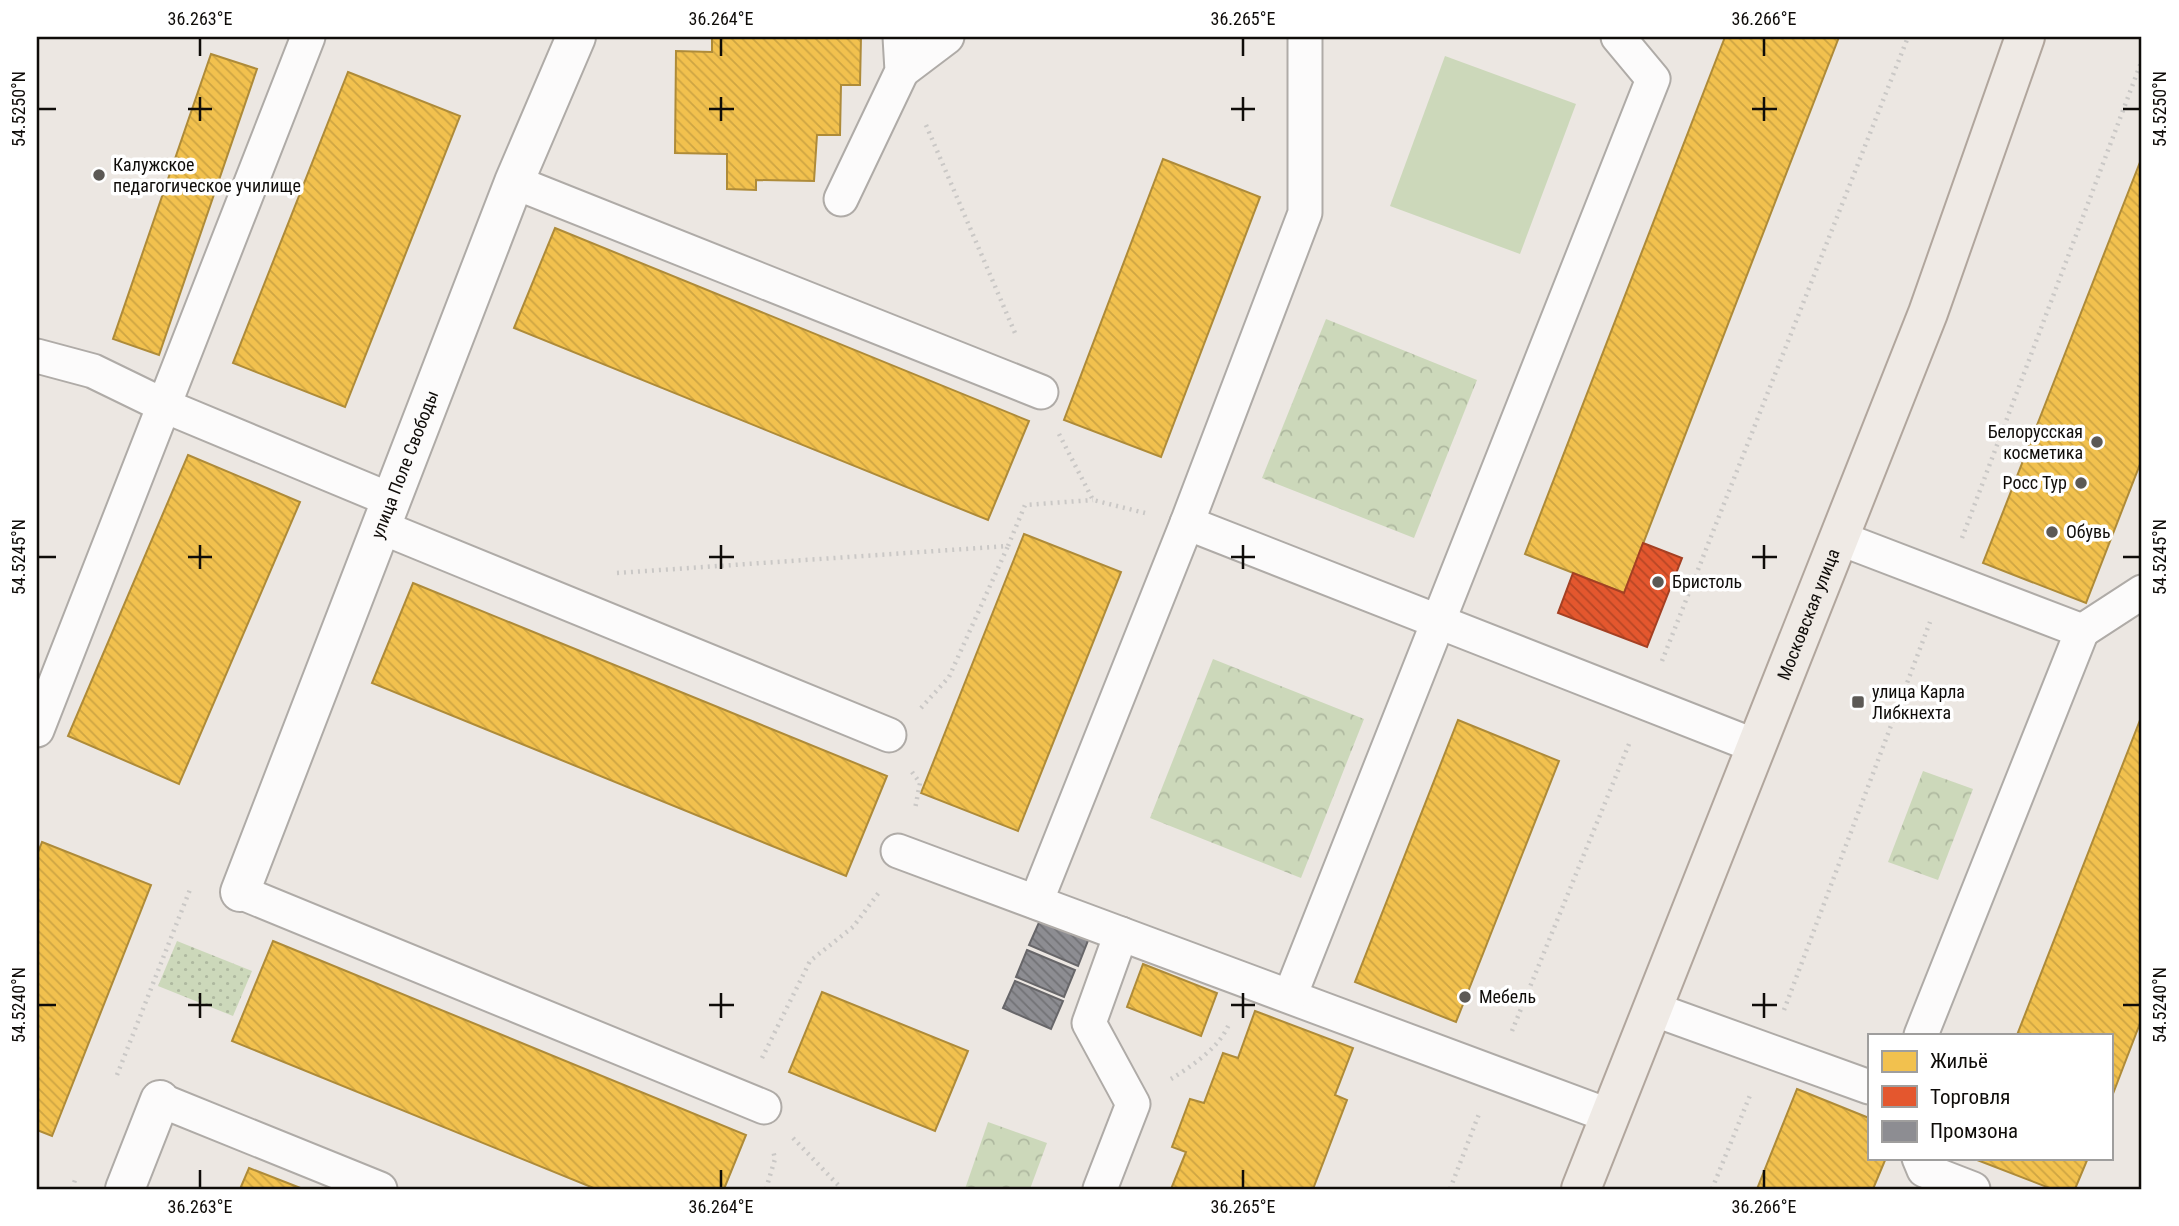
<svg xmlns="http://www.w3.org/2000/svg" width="2179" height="1226" viewBox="0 0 2179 1226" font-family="'Roboto Condensed',sans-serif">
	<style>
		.grass { fill: url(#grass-dots) }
		.park { fill: url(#park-crowns) }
		.pitch { fill: #ccd8ba }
		.homes { fill: url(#homes-back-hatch); stroke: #ae8b39; stroke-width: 2 }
		.shops { fill: url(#shops-back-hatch); stroke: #a44023; stroke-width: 2 }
		.industry { fill: url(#industry-back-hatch); stroke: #676669; stroke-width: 2 }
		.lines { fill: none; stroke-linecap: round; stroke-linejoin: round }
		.service-casing { stroke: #afaba7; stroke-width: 37 }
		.minor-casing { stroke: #afaba7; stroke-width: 42 }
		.primary-casing { stroke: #b1a69d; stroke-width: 42 }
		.path { stroke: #cac8c6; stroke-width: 4.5; stroke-dasharray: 2 5; stroke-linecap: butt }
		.service { stroke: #fcfbfb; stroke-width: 33 }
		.minor { stroke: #fcfbfb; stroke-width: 38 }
		.primary { stroke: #efeae5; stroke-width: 38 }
		.ticks { fill: none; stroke: #0f0c09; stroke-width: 2.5 }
		.poi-dot { fill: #5c5955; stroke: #fff; stroke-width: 2.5 }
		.labels { text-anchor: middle; stroke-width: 7; stroke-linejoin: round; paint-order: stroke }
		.poi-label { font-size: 18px; fill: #0f0c09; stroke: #fff; text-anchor: start }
		.street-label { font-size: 18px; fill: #0f0c09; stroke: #fff }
		.neatline { fill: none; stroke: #0f0c09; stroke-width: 2.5 }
		.ticks-label { font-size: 18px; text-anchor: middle; fill: #0f0c09 }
	</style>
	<defs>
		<pattern id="grass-dots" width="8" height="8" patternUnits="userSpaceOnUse" patternTransform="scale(1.75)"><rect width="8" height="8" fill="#ccd8ba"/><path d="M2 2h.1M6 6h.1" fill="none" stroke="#aeb89f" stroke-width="1.8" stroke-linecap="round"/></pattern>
		<pattern id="park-crowns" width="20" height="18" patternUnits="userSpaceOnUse" patternTransform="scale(1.75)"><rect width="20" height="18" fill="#ccd8ba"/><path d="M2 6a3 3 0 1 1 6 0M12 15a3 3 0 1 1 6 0" fill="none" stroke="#aeb89f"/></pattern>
		<pattern id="homes-back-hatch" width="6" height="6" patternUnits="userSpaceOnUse" patternTransform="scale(1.75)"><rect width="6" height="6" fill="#f2c14e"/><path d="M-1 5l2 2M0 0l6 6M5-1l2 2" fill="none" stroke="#cea543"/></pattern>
		<pattern id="shops-back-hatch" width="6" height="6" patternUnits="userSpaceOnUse" patternTransform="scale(1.75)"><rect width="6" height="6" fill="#e4572e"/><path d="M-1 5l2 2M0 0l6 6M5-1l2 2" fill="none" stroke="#b74625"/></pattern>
		<pattern id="industry-back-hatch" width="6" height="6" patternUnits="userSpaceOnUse" patternTransform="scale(1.75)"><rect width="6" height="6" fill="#8d8d92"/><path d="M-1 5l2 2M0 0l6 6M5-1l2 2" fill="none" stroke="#727275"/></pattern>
	</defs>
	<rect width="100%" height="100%" fill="#ece7e2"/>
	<!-- grass -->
	<path class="grass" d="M 177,941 L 252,971 L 233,1016 L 158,986 Z"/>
	<!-- park -->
	<g class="park">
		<path d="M 1326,319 L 1477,380 L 1414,538 L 1262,478 Z"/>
		<path d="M 1213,659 L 1364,719 L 1301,878 L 1150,818 Z"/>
		<path d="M 1923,771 L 1973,789 L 1938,880 L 1888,862 Z"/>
		<path d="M 988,1122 L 1047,1143 L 1030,1189 L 965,1189 Z"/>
	</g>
	<!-- pitch -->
	<path class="pitch" d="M 1445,56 L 1576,104 L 1520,254 L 1390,206 Z"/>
	<!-- homes -->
	<g class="homes">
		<path d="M 712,37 L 861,37 L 860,85 L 841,85 L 840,135 L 817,135 L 814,181 L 756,180 L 756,190 L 727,189 L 727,154 L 675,153 L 676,51 L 712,52 Z"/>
		<path d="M 1725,37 L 1839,37 L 1624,593 L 1525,554 Z"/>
		<path d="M 211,54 L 257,69 L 159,355 L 113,339 Z"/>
		<path d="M 348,72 L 460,116 L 345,407 L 233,363 Z"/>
		<path d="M 2142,157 L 2142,459 L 2086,603 L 1983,563 Z"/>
		<path d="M 1163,159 L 1260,197 L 1161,457 L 1064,420 Z"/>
		<path d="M 555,228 L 1029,421 L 988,520 L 514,328 Z"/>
		<path d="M 188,455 L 300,502 L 179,784 L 68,736 Z"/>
		<path d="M 1024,534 L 1121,572 L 1018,831 L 921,793 Z"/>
		<path d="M 413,583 L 887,776 L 846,876 L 372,683 Z"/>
		<path d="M 2142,715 L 2142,1018 L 2111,1099 L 2111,1035 L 2017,1035 Z"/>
		<path d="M 1458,720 L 1559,761 L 1456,1022 L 1355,982 Z"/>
		<path d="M 42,842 L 151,885 L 52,1136 L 37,1130 L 37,855 Z"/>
		<path d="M 273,941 L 746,1135 L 724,1189 L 596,1189 L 232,1041 Z"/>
		<path d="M 1143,964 L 1217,993 L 1201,1036 L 1127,1007 Z"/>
		<path d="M 822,992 L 968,1051 L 935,1131 L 789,1072 Z"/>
		<path d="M 1255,1011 L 1353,1048 L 1335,1095 L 1347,1100 L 1313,1189 L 1171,1189 L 1186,1152 L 1172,1147 L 1190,1099 L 1204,1103 L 1223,1053 L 1238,1058 Z"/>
		<path d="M 1797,1089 L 1869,1118 L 1869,1158 L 1886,1158 L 1873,1189 L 1757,1189 Z"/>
		<path d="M 1972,1158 L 2088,1158 L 2075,1189 L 2052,1189 Z"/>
		<path d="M 249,1168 L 303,1189 L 240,1189 Z"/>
	</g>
	<!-- shops -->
	<path class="shops" d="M 1643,543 L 1682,558 L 1647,647 L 1558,613 L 1573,573 L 1624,593 Z"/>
	<!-- industry -->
	<g class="industry">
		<path d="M 1041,918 L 1089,938 L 1078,966 L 1029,945 Z"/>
		<path d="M 1027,950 L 1075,970 L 1064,997 L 1016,977 Z"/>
		<path d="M 1015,981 L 1063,1001 L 1051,1029 L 1003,1008 Z"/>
	</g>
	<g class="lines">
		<!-- service casing -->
		<g class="service-casing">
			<g id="service">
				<path d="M 902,71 L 947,37"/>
				<path d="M 514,182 L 1041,392"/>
				<path d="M 841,199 L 902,71 L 900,37"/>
				<path d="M 37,356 L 93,371 L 165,406 L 391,500"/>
				<path d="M 1187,523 L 1758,747"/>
				<path d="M 381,527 L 889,735"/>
				<path d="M 1839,538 L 2082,631 L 1921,1035"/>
				<path d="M 2082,631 L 2142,592"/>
				<path d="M 37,730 L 308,37"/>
				<path d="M 898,851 L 1610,1116"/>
				<path d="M 240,892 L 764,1107"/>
				<path d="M 1036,902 L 1187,523 L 1305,213 L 1305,37"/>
				<path d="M 1290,996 L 1653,79 L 1618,37"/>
				<path d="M 1653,1009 L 1869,1087"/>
				<path d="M 160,1100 L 380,1189"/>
				<path d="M 1919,1158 L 1924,1170 L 1973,1189"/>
				<path d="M 1100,1189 L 1133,1104 L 1089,1023 L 1121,934"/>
			</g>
		</g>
		<!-- minor casing -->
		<g class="minor-casing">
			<g id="minor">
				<path id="s1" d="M 240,892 L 514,182 L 576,37"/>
				<path d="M 125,1189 L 160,1100"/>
			</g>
		</g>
		<!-- primary casing -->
		<g class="primary-casing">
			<g id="primary">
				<path id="s2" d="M 1581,1189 L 1928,313 L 2025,37"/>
			</g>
		</g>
		<!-- path -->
		<g class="path">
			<path d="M 926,125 L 1015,333"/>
			<path d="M 1059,434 L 1093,500 L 1145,513"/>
			<path d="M 1962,538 L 2142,60"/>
			<path d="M 617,573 L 1008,546 L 1025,505 L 1093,500"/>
			<path d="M 1662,661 L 1908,37"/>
			<path d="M 921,708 L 949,677 L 1008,546"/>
			<path d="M 912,772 L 920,783 L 915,809"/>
			<path d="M 1784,1010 L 1930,622"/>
			<path d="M 1512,1031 L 1629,744"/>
			<path d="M 762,1058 L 810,961 L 853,927 L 880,891"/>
			<path d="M 117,1075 L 191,887"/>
			<path d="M 1171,1079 C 1192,1066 1220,1047 1229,1024"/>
			<path d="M 793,1138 L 842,1189"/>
			<path d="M 72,1189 L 76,1177"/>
			<path d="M 766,1189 L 775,1159 L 773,1150"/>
			<path d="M 1450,1189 L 1479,1114"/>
			<path d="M 1712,1189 L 1751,1093"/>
		</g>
		<!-- service -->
		<use href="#service" class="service"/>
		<!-- minor -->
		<use href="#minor" class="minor"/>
		<!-- primary -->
		<use href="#primary" class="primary"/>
	</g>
	<!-- ticks -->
	<path class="ticks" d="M 200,38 L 200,56M 721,38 L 721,56M 1243,38 L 1243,56M 1764,38 L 1764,56M 200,97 L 200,121M 721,97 L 721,121M 1243,97 L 1243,121M 1764,97 L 1764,121M 38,109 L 56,109M 188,109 L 212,109M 709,109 L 734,109M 1231,109 L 1255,109M 1752,109 L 1777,109M 2123,109 L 2140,109M 200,545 L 200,569M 721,545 L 721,569M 1243,545 L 1243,569M 1764,545 L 1764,569M 38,557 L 56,557M 188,557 L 212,557M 709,557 L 734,557M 1231,557 L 1255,557M 1752,557 L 1777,557M 2123,557 L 2140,557M 200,993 L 200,1018M 721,993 L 721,1018M 1243,993 L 1243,1018M 1764,993 L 1764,1018M 38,1005 L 56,1005M 188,1005 L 212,1005M 709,1005 L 734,1005M 1231,1005 L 1255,1005M 1752,1005 L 1777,1005M 2123,1005 L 2140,1005M 200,1170 L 200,1188M 721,1170 L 721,1188M 1243,1170 L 1243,1188M 1764,1170 L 1764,1188"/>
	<!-- markers -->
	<g class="poi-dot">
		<circle cx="99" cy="175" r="7"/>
		<circle cx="2097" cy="442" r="7"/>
		<circle cx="2081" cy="483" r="7"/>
		<circle cx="2052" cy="532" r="7"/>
		<circle cx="1658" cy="582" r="7"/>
		<rect x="1851" y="695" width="14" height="14" rx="3.5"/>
		<circle cx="1465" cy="997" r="7"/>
	</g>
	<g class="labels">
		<!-- poi labels -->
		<g class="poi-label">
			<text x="113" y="171">Калужское<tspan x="113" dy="21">педагогическое училище</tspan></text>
			<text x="2083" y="438" text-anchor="end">Белорусская<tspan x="2083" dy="21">косметика</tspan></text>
			<text x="2067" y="489" text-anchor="end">Росс Тур</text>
			<text x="2066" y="538">Обувь</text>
			<text x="1672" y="588">Бристоль</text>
			<text x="1872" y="698">улица Карла<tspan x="1872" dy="21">Либкнехта</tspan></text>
			<text x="1479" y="1003">Мебель</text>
		</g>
		<!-- street labels -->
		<g class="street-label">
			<text dy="6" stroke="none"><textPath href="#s1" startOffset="458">улица Поле Свободы</textPath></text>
			<text dy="6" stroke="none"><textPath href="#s2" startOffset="618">Московская улица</textPath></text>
		</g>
	</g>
	<!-- border -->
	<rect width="2179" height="1226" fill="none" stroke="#ffffff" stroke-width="77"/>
	<!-- legend -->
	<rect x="1868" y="1034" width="245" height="126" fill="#ffffff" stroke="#9f9e9d" stroke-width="2"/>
	<rect x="1882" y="1051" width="35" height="21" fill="#f2c14e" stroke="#9f9e9d" stroke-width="2"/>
	<text x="1930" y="1068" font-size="21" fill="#0f0c09">Жильё</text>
	<rect x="1882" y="1086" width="35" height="21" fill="#e4572e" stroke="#9f9e9d" stroke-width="2"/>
	<text x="1930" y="1104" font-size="21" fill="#0f0c09">Торговля</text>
	<rect x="1882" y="1121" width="35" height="21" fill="#8d8d92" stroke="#9f9e9d" stroke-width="2"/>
	<text x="1930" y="1138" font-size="21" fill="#0f0c09">Промзона</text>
	<rect x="38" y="38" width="2102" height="1150" class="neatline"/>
	<g class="ticks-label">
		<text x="200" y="25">36.263°E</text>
		<text x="721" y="25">36.264°E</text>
		<text x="1243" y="25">36.265°E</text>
		<text x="1764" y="25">36.266°E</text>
		<text transform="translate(19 109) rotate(-90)" y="6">54.5250°N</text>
		<text transform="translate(2160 109) rotate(-90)" y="6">54.5250°N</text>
		<text transform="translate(19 557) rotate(-90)" y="6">54.5245°N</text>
		<text transform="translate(2160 557) rotate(-90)" y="6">54.5245°N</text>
		<text transform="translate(19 1005) rotate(-90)" y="6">54.5240°N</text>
		<text transform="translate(2160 1005) rotate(-90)" y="6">54.5240°N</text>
		<text x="200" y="1213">36.263°E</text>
		<text x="721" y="1213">36.264°E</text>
		<text x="1243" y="1213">36.265°E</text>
		<text x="1764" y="1213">36.266°E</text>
	</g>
</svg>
